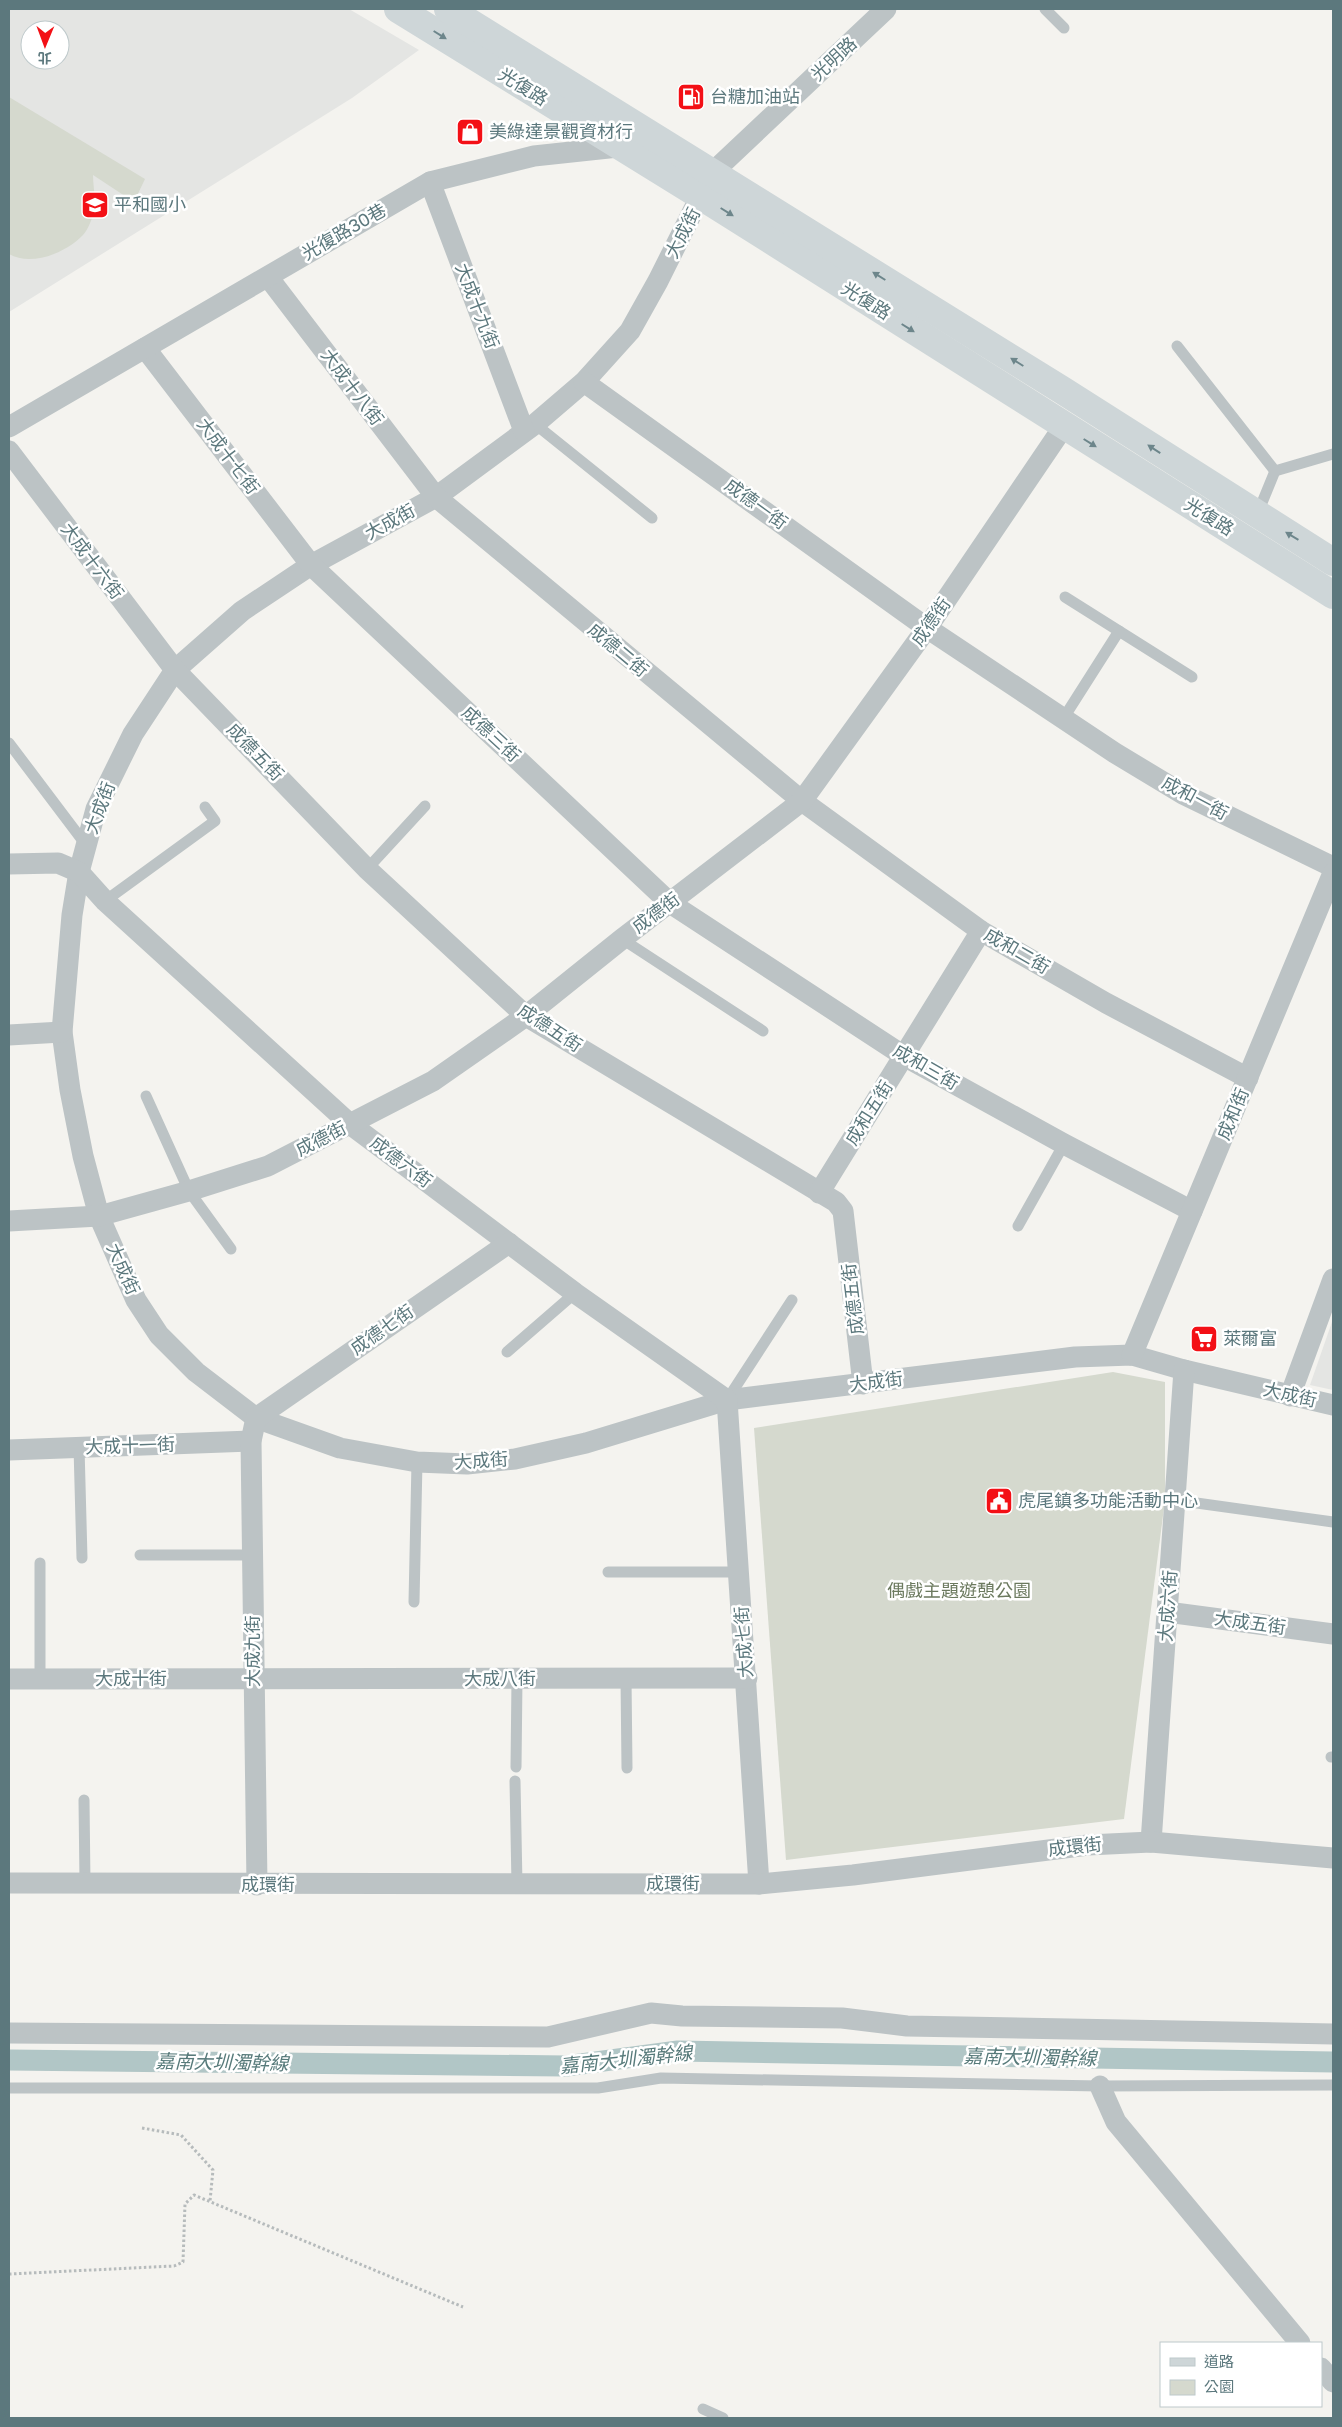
<svg xmlns="http://www.w3.org/2000/svg" width="1342" height="2427" viewBox="0 0 1342 2427" font-family="'Golos Text','Noto Sans TC',sans-serif">
	<style>
		.built { fill: #e4e5e3; fill-rule: evenodd }
		.green { fill: #d5d9ce }
		.lines { fill: none; stroke-linecap: round; stroke-linejoin: round }
		.canal { stroke: #b1c6c6; stroke-width: 21 }
		.path { stroke: #b6bbbc; stroke-width: 3; stroke-dasharray: 2.5 2.5; stroke-linecap: butt }
		.lane { stroke: #bcc3c5; stroke-width: 11 }
		.street { stroke: #bcc3c5; stroke-width: 21 }
		.secondary { stroke: #ced6d8; stroke-width: 28 }
		.oneway { fill: #6d868b }
		.labels { text-anchor: middle; stroke-width: 5; stroke-linejoin: round; paint-order: stroke }
		.street-label { font-size: 18px; fill: #5c787d; stroke: #fff }
		.poi-label { font-size: 18px; fill: #5c787d; stroke: #fff; text-anchor: start }
		.park-label { font-size: 18px; fill: #6c7a5f; stroke: #fff }
		.water-label { font-size: 19px; font-style: italic; fill: #577a7a; stroke: #fff }
	</style>
	<rect width="100%" height="100%" fill="#f4f3ef"/>
	<!-- built -->
	<g class="built">
		<path d="M 9,9 L 349,9 L 419,50 L 352,98 L 9,312 ZM 30,30 L 60,30 L 60,60 L 30,60 Z"/>
		<path d="M 1333,1319 L 1333,1390 L 1310,1385 Z"/>
	</g>
	<!-- green -->
	<g class="green">
		<path d="M 9,97 L 145,179 L 134,202 L 93,175 C 93,186 96,199 94,210 C 93,217 88,230 83,235 C 66,253 31,267 9,254 Z"/>
		<path d="M 1113,1372 L 1165,1382 L 1165,1500 L 1124,1819 L 786,1860 L 754,1428 Z"/>
	</g>
	<g class="lines">
		<!-- canal -->
		<path class="canal" d="M 9,2060 L 566,2066 L 678,2051 L 1333,2062"/>
		<!-- path -->
		<g class="path">
			<path d="M 142,2128 L 181,2135 L 213,2170 L 210,2201"/>
			<path d="M 9,2274 L 174,2266 L 183,2262 L 185,2204 L 194,2195 L 463,2307"/>
		</g>
		<!-- lane -->
		<g class="lane">
			<path d="M 1045,9 L 1064,28"/>
			<path d="M 1177,346 L 1275,471 L 1333,454"/>
			<path d="M 535,424 L 652,518"/>
			<path d="M 1257,515 L 1275,471"/>
			<path d="M 1065,597 L 1192,677"/>
			<path d="M 1063,719 L 1119,631"/>
			<path d="M 9,743 L 86,845"/>
			<path d="M 367,869 L 425,806"/>
			<path d="M 105,901 L 215,821 L 205,807"/>
			<path d="M 622,939 L 763,1031"/>
			<path d="M 146,1096 L 189,1191 L 231,1249"/>
			<path d="M 1018,1226 L 1064,1144"/>
			<path d="M 507,1352 L 575,1293"/>
			<path d="M 727,1400 L 792,1300"/>
			<path d="M 79,1447 L 82,1558"/>
			<path d="M 1175,1500 L 1333,1522"/>
			<path d="M 140,1555 L 252,1555"/>
			<path d="M 40,1563 L 40,1679"/>
			<path d="M 608,1572 L 740,1572"/>
			<path d="M 414,1602 L 417,1462"/>
			<path d="M 626,1678 L 627,1768"/>
			<path d="M 1331,1757 L 1333,1757"/>
			<path d="M 516,1767 L 517,1679"/>
			<path d="M 515,1781 L 517,1885"/>
			<path d="M 84,1800 L 85,1883"/>
			<path d="M 9,2088 L 598,2088 L 661,2078 L 1100,2086 L 1333,2085"/>
			<path d="M 703,2409 L 723,2418"/>
		</g>
		<!-- street -->
		<g class="street">
			<path d="M 886,9 L 712,173 L 658,281 L 630,331 L 584,382 L 535,424 L 436,497 L 311,565 L 242,611 L 175,670 L 133,734 L 96,809 L 79,872 L 72,915 L 62,1032 L 70,1090 L 83,1156 L 99,1216 L 136,1300 L 159,1335 L 196,1372 L 256,1418 L 340,1448 L 417,1462 L 467,1464 L 515,1459 L 586,1443 L 727,1400 L 1075,1357 L 1132,1355 L 1184,1370 L 1333,1405"/>
			<path d="M 430,182 L 524,431"/>
			<path d="M 268,277 L 436,497 L 802,801 L 981,931 L 1106,1003 L 1248,1078"/>
			<path d="M 145,348 L 311,565 L 670,903 L 904,1056 L 1064,1144 L 1192,1211"/>
			<path d="M 584,382 L 927,628 L 1115,753 L 1183,794 L 1333,867"/>
			<path d="M 9,427 L 430,182 L 534,156 L 618,147 L 628,150"/>
			<path d="M 9,451 L 175,670 L 367,869 L 526,1016 L 836,1202 L 843,1211 L 863,1384"/>
			<path d="M 9,864 L 58,863 L 79,872 L 105,901 L 350,1124 L 575,1293 L 727,1400 L 759,1884"/>
			<path d="M 9,1035 L 62,1032"/>
			<path d="M 819,1193 L 981,931"/>
			<path d="M 9,1221 L 99,1216 L 189,1191 L 268,1166 L 433,1081 L 526,1016 L 622,939 L 802,801 L 927,628 L 1064,426"/>
			<path d="M 1132,1355 L 1333,873"/>
			<path d="M 1290,1396 L 1333,1279"/>
			<path d="M 9,1450 L 251,1441"/>
			<path d="M 1167,1612 L 1333,1634"/>
			<path d="M 9,1679 L 747,1678"/>
			<path d="M 1151,1842 L 1184,1370"/>
			<path d="M 9,1883 L 759,1884 L 853,1875 L 1088,1845 L 1151,1842 L 1333,1858"/>
			<path d="M 257,1885 L 251,1441 L 256,1418 L 509,1243"/>
			<path d="M 9,2033 L 548,2037 L 651,2013 L 682,2016 L 842,2018 L 907,2026 L 1333,2034"/>
			<path d="M 1100,2086 L 1116,2122 L 1300,2343"/>
			<path d="M 1321,2368 L 1333,2382"/>
		</g>
		<!-- secondary -->
		<g class="secondary">
			<path d="M 398,9 L 701,196 L 1333,595"/>
			<path d="M 448,9 L 1062,390 L 1333,562"/>
		</g>
	</g>
	<!-- one-way arrows -->
	<defs><path id="oneway-solid" d="M-6-.8H1V-3.2L6.5 0L1 3.2V.8H-6Z" transform="scale(1.25)"/></defs>
	<g class="oneway">
		<use href="#oneway-solid" transform="translate(440 35) rotate(32)"/>
		<use href="#oneway-solid" transform="translate(727 212) rotate(32)"/>
		<use href="#oneway-solid" transform="translate(879 276) rotate(-148)"/>
		<use href="#oneway-solid" transform="translate(908 328) rotate(32)"/>
		<use href="#oneway-solid" transform="translate(1017 362) rotate(-148)"/>
		<use href="#oneway-solid" transform="translate(1090 443) rotate(32)"/>
		<use href="#oneway-solid" transform="translate(1154 449) rotate(-147)"/>
		<use href="#oneway-solid" transform="translate(1292 536) rotate(-149)"/>
	</g>
	<!-- icons -->
	<defs>
		<g id="fuel-square" transform="scale(1.4375)"><rect x="-9" y="-9" width="18" height="18" rx="4" fill="#f31016" stroke="#fff"/><path d="M-5.5-6h7V0h2V4h1.3V-2.5L3-4.5l.8-.8L6-3V5H2.5V1h-1V6h-7ZM-4.2-4.7v3.2H.2V-4.7Z" fill="#fff"/></g>
		<g id="shop-square" transform="scale(1.4375)"><rect x="-9" y="-9" width="18" height="18" rx="4" fill="#f31016" stroke="#fff"/><path d="M-5-2.5h2.3a2.7 3.5 0 0 1 5.4 0H5L5.5 6h-11ZM-1.5-2.5h3a1.5 2.3 0 0 0-3 0Z" fill="#fff"/></g>
		<g id="school-square" transform="scale(1.4375)"><rect x="-9" y="-9" width="18" height="18" rx="4" fill="#f31016" stroke="#fff"/><path d="M0-5L7-2L0 1L-7-2ZM-4 1L0 2.5L4 1V4Q0 6-4 4Z" fill="#fff"/></g>
		<g id="supermarket-square" transform="scale(1.4375)"><rect x="-9" y="-9" width="18" height="18" rx="4" fill="#f31016" stroke="#fff"/><path d="M-6-5.5h2.5l.6 2H6L4.5 2H-2.5L-4.4-4H-6ZM-1.5 3.2a1.3 1.3 0 1 0 .1 0ZM3 3.2a1.3 1.3 0 1 0 .1 0Z" fill="#fff"/></g>
		<g id="civic-square" transform="scale(1.4375)"><rect x="-9" y="-9" width="18" height="18" rx="4" fill="#f31016" stroke="#fff"/><path d="M-.6-6.5H3V-4.5H.6V-3L4-1V1h2V6H-6V1h2V-1L-.6-3ZM-1.2 2.5V6h2.4V2.5Z" fill="#fff"/></g>
	</defs>
	<g fill-rule="evenodd">
		<use href="#fuel-square" x="691" y="97"/>
		<use href="#shop-square" x="470" y="132"/>
		<use href="#school-square" x="95" y="205"/>
		<use href="#supermarket-square" x="1204" y="1339"/>
		<use href="#civic-square" x="999" y="1501"/>
	</g>
	<g class="labels">
		<!-- street labels -->
		<g class="street-label">
			<text transform="translate(834 59) rotate(-43)" y="6">光明路</text>
			<text transform="translate(523 87) rotate(32)" y="6">光復路</text>
			<text transform="translate(344 232) rotate(-30)" y="6">光復路30巷</text>
			<text transform="translate(683 233) rotate(-63)" y="6">大成街</text>
			<text transform="translate(866 301) rotate(32)" y="6">光復路</text>
			<text transform="translate(477 306) rotate(69)" y="6">大成十九街</text>
			<text transform="translate(352 387) rotate(53)" y="6">大成十八街</text>
			<text transform="translate(228 456) rotate(53)" y="6">大成十七街</text>
			<text transform="translate(756 504) rotate(36)" y="6">成德一街</text>
			<text transform="translate(1209 517) rotate(32)" y="6">光復路</text>
			<text transform="translate(390 522) rotate(-29)" y="6">大成街</text>
			<text transform="translate(92 561) rotate(53)" y="6">大成十六街</text>
			<text transform="translate(931 622) rotate(-55)" y="6">成德街</text>
			<text transform="translate(618 650) rotate(40)" y="6">成德二街</text>
			<text transform="translate(491 734) rotate(43)" y="6">成德三街</text>
			<text transform="translate(255 752) rotate(46)" y="6">成德五街</text>
			<text transform="translate(1195 798) rotate(28)" y="6">成和一街</text>
			<text transform="translate(100 808) rotate(-69)" y="6">大成街</text>
			<text transform="translate(656 913) rotate(-37)" y="6">成德街</text>
			<text transform="translate(1017 951) rotate(30)" y="6">成和二街</text>
			<text transform="translate(550 1028) rotate(33)" y="6">成德五街</text>
			<text transform="translate(926 1067) rotate(30)" y="6">成和三街</text>
			<text transform="translate(869 1113) rotate(-58)" y="6">成和五街</text>
			<text transform="translate(1233 1114) rotate(-67)" y="6">成和街</text>
			<text transform="translate(321 1139) rotate(-27)" y="6">成德街</text>
			<text transform="translate(401 1162) rotate(37)" y="6">成德六街</text>
			<text transform="translate(123 1269) rotate(66)" y="6">大成街</text>
			<text transform="translate(853 1299) rotate(-97)" y="6">成德五街</text>
			<text transform="translate(382 1330) rotate(-35)" y="6">成德七街</text>
			<text transform="translate(876 1382) rotate(-7)" y="6">大成街</text>
			<text transform="translate(1290 1395) rotate(13)" y="6">大成街</text>
			<text transform="translate(130 1446) rotate(-2)" y="6">大成十一街</text>
			<text transform="translate(481 1461) rotate(-4)" y="6">大成街</text>
			<text transform="translate(1168 1606) rotate(-86)" y="6">大成六街</text>
			<text transform="translate(1250 1623) rotate(8)" y="6">大成五街</text>
			<text transform="translate(744 1642) rotate(-94)" y="6">大成七街</text>
			<text transform="translate(253 1651) rotate(-90)" y="6">大成九街</text>
			<text x="131" y="1685">大成十街</text>
			<text x="500" y="1685">大成八街</text>
			<text transform="translate(1075 1847) rotate(-6)" y="6">成環街</text>
			<text x="673" y="1890">成環街</text>
			<text x="268" y="1891">成環街</text>
		</g>
		<!-- poi labels -->
		<g class="poi-label">
			<text x="710" y="103">台糖加油站</text>
			<text x="489" y="138">美綠達景觀資材行</text>
			<text x="114" y="211">平和國小</text>
			<text x="1223" y="1345">萊爾富</text>
			<text x="1018" y="1507">虎尾鎮多功能活動中心</text>
		</g>
		<!-- park labels -->
		<g class="park-label">
			<text x="959" y="1597">偶戲主題遊憩公園</text>
		</g>
		<!-- water labels -->
		<g class="water-label">
			<text transform="translate(1030 2057) rotate(1)" y="7">嘉南大圳濁幹線</text>
			<text transform="translate(626 2059) rotate(-6)" y="7">嘉南大圳濁幹線</text>
			<text transform="translate(222 2062) rotate(1)" y="7">嘉南大圳濁幹線</text>
		</g>
	</g>
	<!-- border -->
	<rect width="1342" height="2427" fill="none" stroke="#5c787d" stroke-width="20"/>
	<!-- legend -->
	<rect x="1160" y="2342" width="162" height="65" fill="#ffffff" stroke="#bec9cb"/>
	<rect x="1170" y="2358" width="25" height="8" fill="#ced6d8" stroke="#bec9cb"/>
	<text x="1204" y="2367" font-size="15" fill="#5c787d">道路</text>
	<rect x="1170" y="2380" width="25" height="15" fill="#d5d9ce" stroke="#bec9cb"/>
	<text x="1204" y="2392" font-size="15" fill="#5c787d">公園</text>
	<!-- north arrow -->
	<g transform="translate(45 45) rotate(181)"><circle r="24" fill="#ffffff" stroke="#bec9cb"/>
	<path d="M0-4L9 19L0 12L-9 19Z" fill="#f31016"/>
	<text y="-8" font-size="14" font-weight="bold" text-anchor="middle" fill="#5c787d">北</text>
	</g>
</svg>
